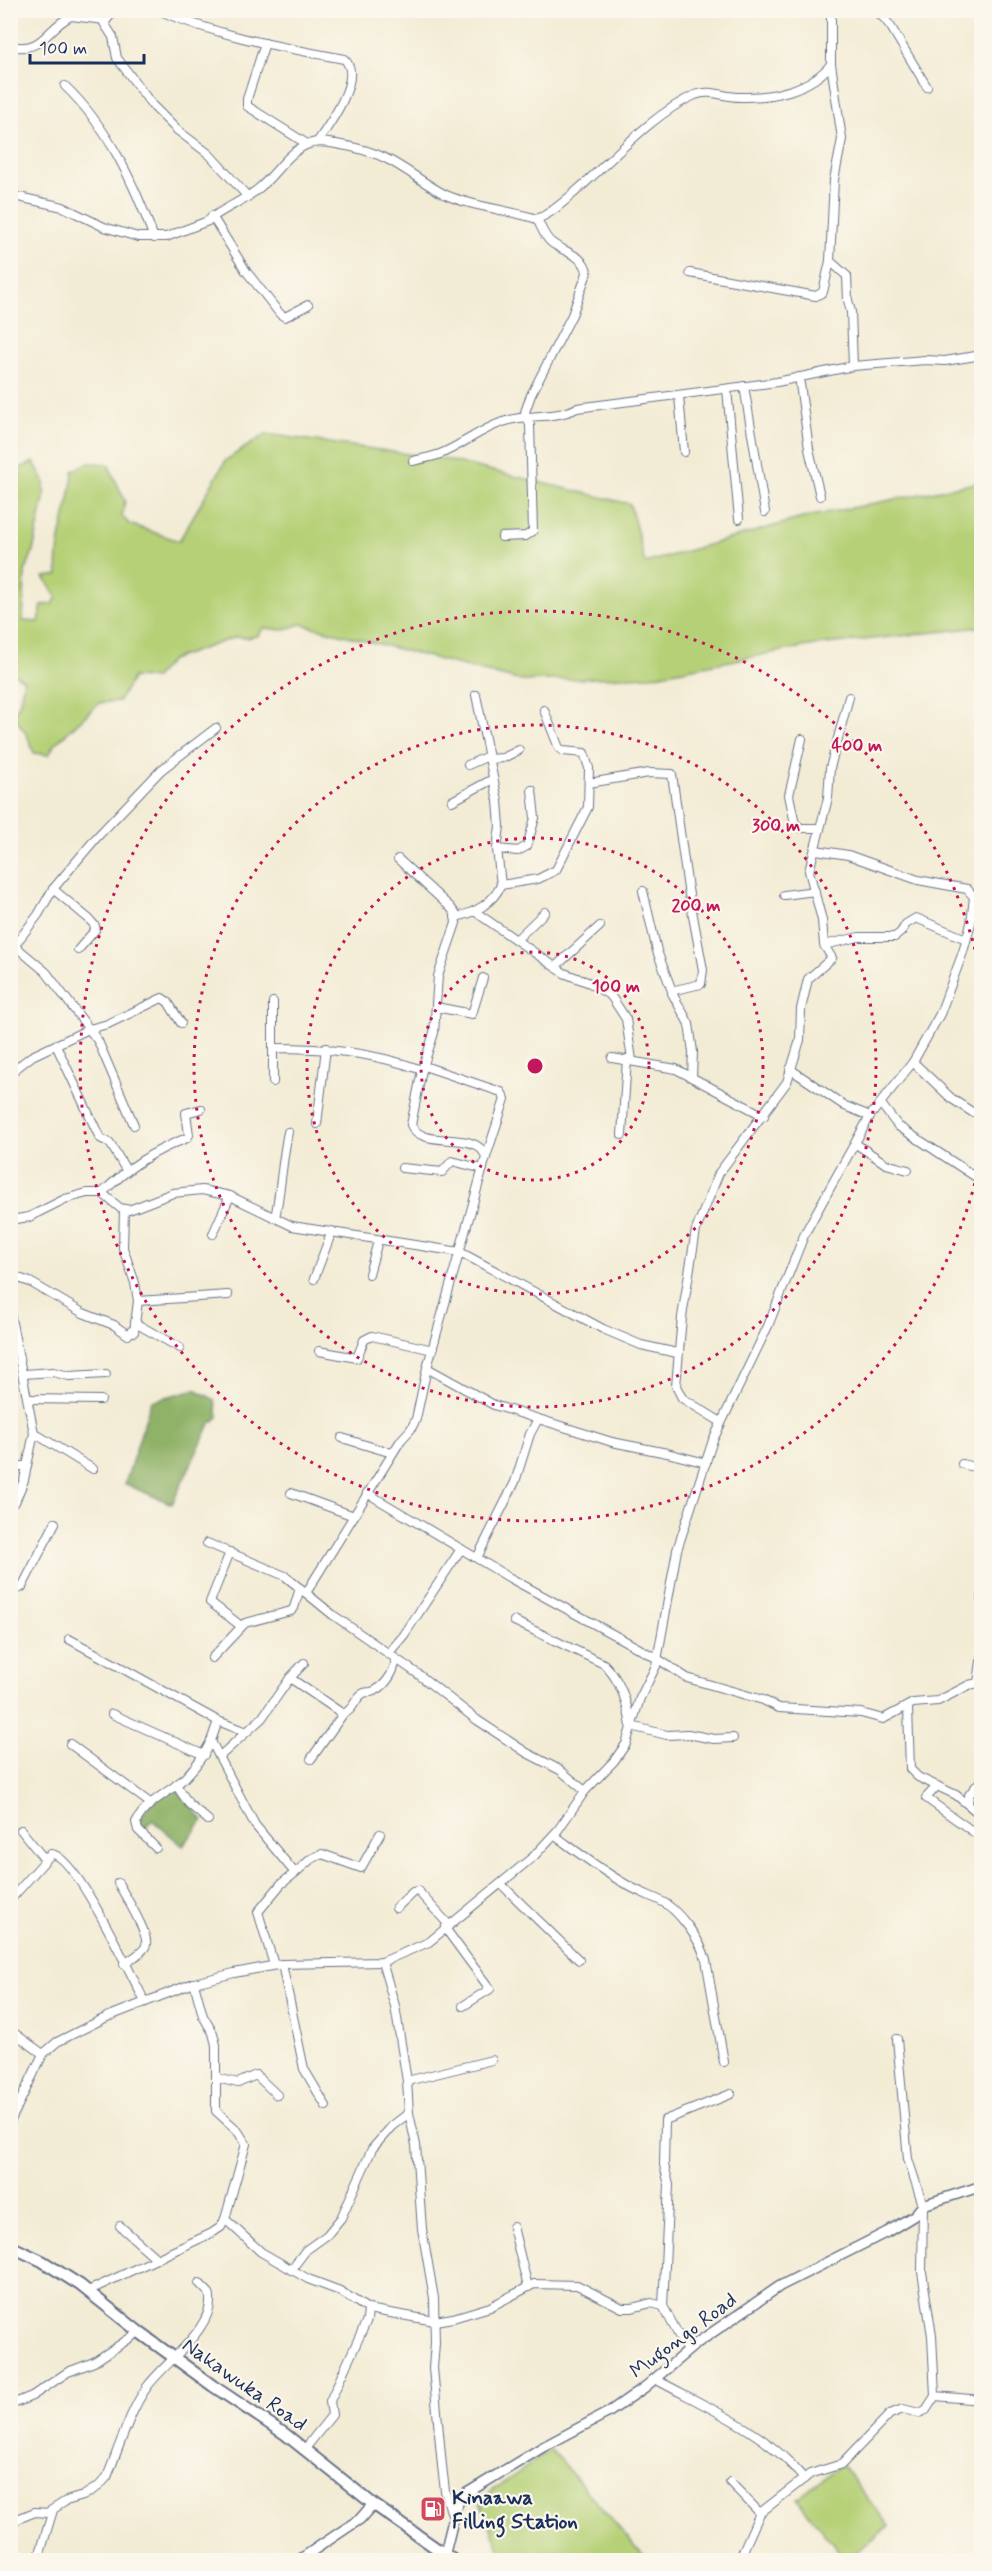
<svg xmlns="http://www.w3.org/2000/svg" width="992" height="2571" viewBox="0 0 992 2571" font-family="Mynerve,sans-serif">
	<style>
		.green { fill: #b5d076; stroke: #68806a; stroke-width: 1.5 }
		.forest { fill: #90b267; stroke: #567062; stroke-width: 1.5 }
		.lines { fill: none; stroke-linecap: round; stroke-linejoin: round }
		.minor-casing { stroke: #677188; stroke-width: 10 }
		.tertiary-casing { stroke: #677188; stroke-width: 12 }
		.secondary-casing { stroke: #677188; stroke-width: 14 }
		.minor { stroke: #fff; stroke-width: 8 }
		.tertiary { stroke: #fff; stroke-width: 9 }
		.secondary { stroke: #fff; stroke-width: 10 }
		.ring { fill: none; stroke: #c2185b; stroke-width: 3; stroke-dasharray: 3 6 }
		.labels { text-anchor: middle; stroke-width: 4.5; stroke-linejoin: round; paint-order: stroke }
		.street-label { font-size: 21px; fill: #1b2f5e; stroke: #fbf7ec }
		.poi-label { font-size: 21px; font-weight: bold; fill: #1b2f5e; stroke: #fbf7ec; text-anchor: start }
		.centre { fill: #c2185b; stroke: #fbf7ec; stroke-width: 3 }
		.ring-label { font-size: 18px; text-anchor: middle; font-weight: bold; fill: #c2185b; stroke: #fbf7ec; stroke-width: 4.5; stroke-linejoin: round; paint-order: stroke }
	</style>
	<rect width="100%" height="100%" fill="#fbf7ec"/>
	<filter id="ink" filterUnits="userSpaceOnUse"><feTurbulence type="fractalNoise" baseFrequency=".0167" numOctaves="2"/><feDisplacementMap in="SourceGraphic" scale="12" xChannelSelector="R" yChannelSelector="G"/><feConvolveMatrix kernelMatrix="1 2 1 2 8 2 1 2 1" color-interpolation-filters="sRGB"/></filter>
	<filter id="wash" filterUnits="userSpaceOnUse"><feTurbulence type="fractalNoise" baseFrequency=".008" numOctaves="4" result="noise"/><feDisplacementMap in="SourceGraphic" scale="24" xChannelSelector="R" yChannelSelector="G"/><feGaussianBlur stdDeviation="1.35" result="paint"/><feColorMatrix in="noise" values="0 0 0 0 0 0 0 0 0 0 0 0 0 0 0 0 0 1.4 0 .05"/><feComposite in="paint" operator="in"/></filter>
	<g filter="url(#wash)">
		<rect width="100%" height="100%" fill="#f3ecd5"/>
		<!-- green -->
		<g class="green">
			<path d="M 266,434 L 443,459 L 630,504 L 645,563 L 806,517 L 981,482 L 981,627 L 808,646 L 651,676 L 522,681 L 301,624 L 283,630 L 264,628 L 257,636 L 247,638 L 236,637 L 171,660 L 155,678 L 133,677 L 119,701 L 99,703 L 54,745 L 49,755 L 34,753 L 27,735 L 13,715 L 20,702 L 24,680 L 11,672 L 10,472 L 34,462 L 44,481 L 44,499 L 33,551 L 25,572 L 23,621 L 39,622 L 42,605 L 52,604 L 57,598 L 44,577 L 58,575 C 54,542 71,506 73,471 L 87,463 L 108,464 L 125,501 L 122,516 L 129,524 L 179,541 L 226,460 Z"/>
			<path d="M 551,2450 L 647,2560 L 504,2560 L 479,2500 Z"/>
			<path d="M 841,2464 L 889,2526 L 846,2560 L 797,2499 Z"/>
		</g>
		<!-- forest -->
		<g class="forest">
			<path d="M 195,1389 L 215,1400 L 218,1417 L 210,1424 L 172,1504 L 125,1484 L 151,1401 Z"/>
			<path d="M 176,1788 L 203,1820 L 183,1846 L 152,1820 L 142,1831 C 133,1811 162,1797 176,1788 Z"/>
		</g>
	</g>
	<g filter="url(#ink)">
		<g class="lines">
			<!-- minor casing -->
			<g class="minor-casing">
				<g id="minor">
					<path d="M 115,10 L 104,23 L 113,37 L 117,58 L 152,105 L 177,130 L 209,154 L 248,197"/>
					<path d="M 158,10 C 217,36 281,47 344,59 C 364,76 330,124 318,141"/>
					<path d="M 873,10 L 884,18 L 891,27 L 927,87"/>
					<path d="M 265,43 L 247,99 L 247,106 L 307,144"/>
					<path d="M 10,46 C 44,53 45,29 71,16 L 105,20"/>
					<path d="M 831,64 L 842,139 L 834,180 L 830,261 L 847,276 L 848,300 L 851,312 L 853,366"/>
					<path d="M 65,86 C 108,127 134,183 154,238"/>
					<path d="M 10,195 L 63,207 L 104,227 L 138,237 L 166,237 L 208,221 C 212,215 248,198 258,189 C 275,176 288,151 309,144 C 319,140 327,143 336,144 C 355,147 372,151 389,160 C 408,170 425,184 444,194 C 468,206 509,210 537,219 C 551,214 563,202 574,193 C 609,163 653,113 695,95 C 710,89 724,97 740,97 C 771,98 811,90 831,64 L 831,10"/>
					<path d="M 212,216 L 246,271 L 280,314 L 285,317 L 308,305"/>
					<path d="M 690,273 L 816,296 L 823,292 L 830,261"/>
					<path d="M 799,377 L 809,449 L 820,496"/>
					<path d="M 744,386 L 765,512"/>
					<path d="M 727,389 L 739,519"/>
					<path d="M 679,396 L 684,452"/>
					<path d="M 413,461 C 422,459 432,457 440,454 C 462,445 481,429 503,422 C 527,413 554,420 577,408 L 777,382 L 853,366 L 925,360 L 945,361 L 982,355"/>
					<path d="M 502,537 L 526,536 L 533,531 L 530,425 L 525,412 L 531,395 L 572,315 L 587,273 C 586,256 564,252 552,243 C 544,237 542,228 537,219"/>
					<path d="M 476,695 L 498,801 L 500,826 L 497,849 L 501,885"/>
					<path d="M 802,739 L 789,795 L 795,824 L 801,828 L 820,828"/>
					<path d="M 489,759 L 503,758 L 519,750"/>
					<path d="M 468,765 L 488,756"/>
					<path d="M 589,783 L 649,773 L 672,774 L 688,889 L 703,970 L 701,984 L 675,990 L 672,993 L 689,1024 L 693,1052 L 692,1077"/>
					<path d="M 452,801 L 493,779"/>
					<path d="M 497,849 L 518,851 L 527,846 L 535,818 L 532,790"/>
					<path d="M 398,859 L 450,907 L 455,913 L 456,923 L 438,976 L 434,1033 L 422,1070 L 411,1125 C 423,1151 477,1128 486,1157"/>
					<path d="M 53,889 L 89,919 L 95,926 L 95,930 L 78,950"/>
					<path d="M 643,891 L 657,951 L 672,991"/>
					<path d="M 784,895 L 815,891"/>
					<path d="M 474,911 L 564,973 L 590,983 L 611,996 L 626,1019 L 632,1060"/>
					<path d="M 455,917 C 474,914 493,903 501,885 L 538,879 L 556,870 L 588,807 L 589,768 L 584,753 L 563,751 L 559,748 L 544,710"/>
					<path d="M 516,940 L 545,912"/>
					<path d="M 824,945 L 859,937 L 895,937 L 901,932 L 906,924 L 916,918 L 966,939"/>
					<path d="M 15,946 L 46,972 L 89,1029 L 108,1024 L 162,998 L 168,1002 L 181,1023"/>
					<path d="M 10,951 L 38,915 L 53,889 L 97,837 L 161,770 L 216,728"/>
					<path d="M 555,967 L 600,926"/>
					<path d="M 273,1002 L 273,1048"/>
					<path d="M 436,1007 L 472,1014 L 483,978"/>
					<path d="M 56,1045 L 100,1138 L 110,1143 L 126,1170"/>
					<path d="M 612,1058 L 676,1069 L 764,1116"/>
					<path d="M 913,1062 L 952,1099 L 972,1112"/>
					<path d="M 424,1066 L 501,1092 L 505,1099 L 486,1157 L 427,1368 L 494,1405 L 612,1442 L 667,1453 L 706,1463"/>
					<path d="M 790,1069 L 845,1106 L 870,1116"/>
					<path d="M 10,1073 L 32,1056 L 89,1029 L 98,1041 L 134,1125"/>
					<path d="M 273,1082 L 273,1048 C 326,1048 372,1052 422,1070"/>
					<path d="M 881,1104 L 898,1126 L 982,1181"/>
					<path d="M 317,1124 L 326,1048"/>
					<path d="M 622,1135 L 627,1059"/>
					<path d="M 856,1144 L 886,1164 L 908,1170"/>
					<path d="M 402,1168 L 442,1172 L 452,1161 L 483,1169"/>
					<path d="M 102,1193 C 129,1167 151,1152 187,1138 L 189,1135 L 186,1113 L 201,1109"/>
					<path d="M 275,1218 C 281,1189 282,1161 288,1132"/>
					<path d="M 10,1220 L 29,1217 L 65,1199 L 87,1193 L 102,1193 L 120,1208 L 129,1210 L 173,1193 L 202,1190 L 230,1196 L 292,1226 L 460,1252 L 603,1329 L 641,1345 L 677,1353"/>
					<path d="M 213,1234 L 230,1196"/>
					<path d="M 369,1274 L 378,1241"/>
					<path d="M 10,1275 L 30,1282 L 83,1313 L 114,1325 L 128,1335 L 131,1331 L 134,1332 L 138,1301 L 135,1283 L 123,1248 L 124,1209"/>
					<path d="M 314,1279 L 332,1231"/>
					<path d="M 138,1301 L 228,1295"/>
					<path d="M 10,1313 L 34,1433 L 24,1480 L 15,1502"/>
					<path d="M 135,1323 L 180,1348"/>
					<path d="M 319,1351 L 357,1358 L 364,1340 L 372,1336 L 433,1350"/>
					<path d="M 24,1374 L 53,1372 L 69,1376 L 106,1374"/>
					<path d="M 28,1399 L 101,1400"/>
					<path d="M 721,1422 L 682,1398 L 676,1386 L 682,1317 L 696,1230 L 719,1173 L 787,1082 L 800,1040 L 801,1009 L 808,979 L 832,958 L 824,945 L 822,920 L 809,871 L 828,798 L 830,768 L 849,697"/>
					<path d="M 34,1433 L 93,1469"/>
					<path d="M 342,1438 L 392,1453"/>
					<path d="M 962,1464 L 982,1469"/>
					<path d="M 10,1466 L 27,1466"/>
					<path d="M 291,1493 L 354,1516"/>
					<path d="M 367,1493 L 510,1578 L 658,1659 L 687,1678 L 763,1700 L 779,1708 L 861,1713 L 883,1719 L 913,1703 L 938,1701 L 969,1685 L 978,1683 L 982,1654"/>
					<path d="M 207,1543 L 285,1576 L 333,1615 L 418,1674 L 477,1720 L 527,1753 L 560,1770 L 585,1791"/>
					<path d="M 230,1552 L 210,1602 L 241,1626"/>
					<path d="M 477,1558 L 515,1482 L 530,1434 L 538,1419"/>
					<path d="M 10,1592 L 22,1587 L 55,1523"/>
					<path d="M 306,1593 L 401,1440 L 411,1429 L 416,1419 L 427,1368"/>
					<path d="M 982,1594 L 982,1605"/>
					<path d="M 514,1621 L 604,1664 C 621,1681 627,1702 631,1726 L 667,1735 L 688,1734 L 714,1739 L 733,1738"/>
					<path d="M 69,1639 L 218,1721 L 246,1732"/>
					<path d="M 388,1654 L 404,1635 L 461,1549"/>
					<path d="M 212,1658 L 245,1623 L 291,1611 L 294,1608 L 300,1588"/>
					<path d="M 290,1678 L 304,1663"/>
					<path d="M 908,1707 L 910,1769 L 918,1777 L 956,1795 L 982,1816"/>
					<path d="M 112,1714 L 204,1755"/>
					<path d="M 211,1741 L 218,1721"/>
					<path d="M 70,1744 L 150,1803"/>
					<path d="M 220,1756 L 262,1718 L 290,1678 L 343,1714 C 353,1711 354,1700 362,1694 C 366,1691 367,1693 371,1692 C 385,1688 394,1673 396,1659"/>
					<path d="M 311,1759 L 343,1714"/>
					<path d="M 176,1785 L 189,1804 L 208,1820"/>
					<path d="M 937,1786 L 926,1798 L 982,1838"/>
					<path d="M 968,1803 L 969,1795 L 982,1779"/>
					<path d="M 21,1830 L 45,1860"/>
					<path d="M 554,1835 C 576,1851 598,1868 622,1882 C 634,1890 646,1894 659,1900 C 678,1908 701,1941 706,1960 L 724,2062"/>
					<path d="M 156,1848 L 138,1830 L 136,1822 C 145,1805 160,1797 175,1786 C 191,1774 202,1759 211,1741 L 255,1825 L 295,1873 L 281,1884 L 258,1912 L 274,1965"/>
					<path d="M 295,1873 L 311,1859 L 322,1854 L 361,1868 L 380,1834"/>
					<path d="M 118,1883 C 124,1894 149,1933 146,1945 C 144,1952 130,1960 124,1964"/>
					<path d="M 501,1884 L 579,1960"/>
					<path d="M 10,1900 L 51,1854 C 75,1853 132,1977 145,2002"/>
					<path d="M 396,1908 L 413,1892 L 418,1891 L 449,1925"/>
					<path d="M 445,1928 L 490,1989 L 463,2006"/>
					<path d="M 382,1962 L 395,2006 L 407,2081 L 409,2113 L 416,2145 L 422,2229 L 434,2298 L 435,2343 L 433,2368 L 442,2466 L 445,2491 L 453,2519"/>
					<path d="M 282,1964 L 304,2069 L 326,2106"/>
					<path d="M 980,2001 L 982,2000"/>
					<path d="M 10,2030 L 43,2054"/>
					<path d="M 897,2039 L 908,2159 L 923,2205 L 922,2272 L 932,2336 L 935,2396 L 982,2400"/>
					<path d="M 217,2078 L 238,2083 L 256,2075 L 277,2095"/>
					<path d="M 407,2081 L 492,2060"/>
					<path d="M 10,2122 L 43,2054 L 57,2042 L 107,2017 L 194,1983 L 234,1973 L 282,1964 L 382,1962 L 429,1942 L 534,1856 L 558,1830 L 585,1791 L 614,1761 L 626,1744 L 640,1698 L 656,1666 L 677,1550 L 713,1440 L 768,1326 L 805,1233 L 870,1116 L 913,1062 L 940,1014 L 963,952 L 971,923 L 974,897 L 967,889 L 918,880 L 848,855 L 816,850"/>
					<path d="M 225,2219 L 261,2252 L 308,2279 L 340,2291 L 368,2309 L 367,2320 L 330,2401 L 332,2415 L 304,2450"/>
					<path d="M 120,2226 L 156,2258"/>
					<path d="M 513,2227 L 528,2287"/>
					<path d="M 291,2270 L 306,2250 L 327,2235 L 341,2218 L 372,2149 L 392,2126 L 409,2113"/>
					<path d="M 88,2291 L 212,2233 L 221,2227 L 225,2219 L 246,2144 L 237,2130 L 216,2111 L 216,2045 L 213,2033 L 203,2016 L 194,1983"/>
					<path d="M 368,2309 L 435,2321 L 453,2318 L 490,2307 L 534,2284 L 577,2285 L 622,2308 L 632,2308 L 651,2303 L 663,2306"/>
					<path d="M 687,2351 L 663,2306 L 669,2185 L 664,2165 L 665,2120 L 731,2094"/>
					<path d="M 655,2379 C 706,2407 768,2432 804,2479"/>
					<path d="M 10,2405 L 32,2396 L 68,2372 L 94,2362 L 139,2332"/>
					<path d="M 730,2482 L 760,2513"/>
					<path d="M 10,2522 L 35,2512 L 47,2513 L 66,2501 L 83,2496 L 99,2486 L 107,2477 C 118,2451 130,2410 147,2387 C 163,2364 219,2325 209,2293 L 199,2283"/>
					<path d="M 38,2560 L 53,2510"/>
					<path d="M 739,2560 L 760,2513 L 810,2474 L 842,2464 L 890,2414 L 903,2409 L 919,2413 L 926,2410 L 935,2396"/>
				</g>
			</g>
			<!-- tertiary casing -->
			<g class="tertiary-casing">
				<g id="tertiary">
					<path d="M 445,2553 L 457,2504 L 467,2493 L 543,2447 L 609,2412 L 645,2387 L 697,2343 L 780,2286 L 887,2232 L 915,2215 L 923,2205 L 982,2186"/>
					<path d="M 299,2560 L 360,2519 L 373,2504"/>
				</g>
			</g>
			<!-- secondary casing -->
			<g class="secondary-casing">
				<path id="secondary" d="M 10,2246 L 42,2261 L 80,2285 L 139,2332 L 213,2386 L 285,2434 L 373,2504 L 453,2560"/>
			</g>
			<!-- minor -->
			<use href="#minor" class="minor"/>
			<!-- tertiary -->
			<use href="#tertiary" class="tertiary"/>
			<!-- secondary -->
			<use href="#secondary" class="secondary"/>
		</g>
	</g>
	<!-- distance rings -->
	<g class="ring">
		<circle cx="535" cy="1066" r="114"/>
		<circle cx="535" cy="1066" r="228"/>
		<circle cx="535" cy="1066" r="341"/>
		<path d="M981 1157A455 455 0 1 1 981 975"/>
	</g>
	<!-- icons -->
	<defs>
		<g id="fuel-square" transform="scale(1.35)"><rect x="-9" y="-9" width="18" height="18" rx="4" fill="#d1495b" stroke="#fbf7ec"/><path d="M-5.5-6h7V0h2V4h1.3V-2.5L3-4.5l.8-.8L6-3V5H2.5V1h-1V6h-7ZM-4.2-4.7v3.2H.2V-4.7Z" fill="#fff"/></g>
	</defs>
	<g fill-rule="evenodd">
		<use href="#fuel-square" x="433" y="2509"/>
	</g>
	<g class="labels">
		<!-- street labels -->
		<g class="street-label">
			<text transform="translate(683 2335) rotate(-37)" y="7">Mugongo Road</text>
			<text transform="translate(245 2384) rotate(35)" y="7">Nakawuka Road</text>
		</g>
		<!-- poi labels -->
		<g class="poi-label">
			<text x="452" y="2504">Kinaawa<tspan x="452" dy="24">Filling Station</tspan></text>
		</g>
	</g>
	<circle cx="535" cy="1066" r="9" class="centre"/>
	<g class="ring-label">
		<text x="857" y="751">400 m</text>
		<text x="776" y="831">300 m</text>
		<text x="696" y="911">200 m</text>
		<text x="616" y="992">100 m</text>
	</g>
	<!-- margin -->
	<rect width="992" height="2571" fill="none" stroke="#fbf7ec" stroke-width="36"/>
	<!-- scale -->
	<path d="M30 54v9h114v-9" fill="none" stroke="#1b2f5e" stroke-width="3"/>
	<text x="39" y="54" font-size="18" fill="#1b2f5e" stroke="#fbf7ec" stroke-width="4.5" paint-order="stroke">100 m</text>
</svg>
